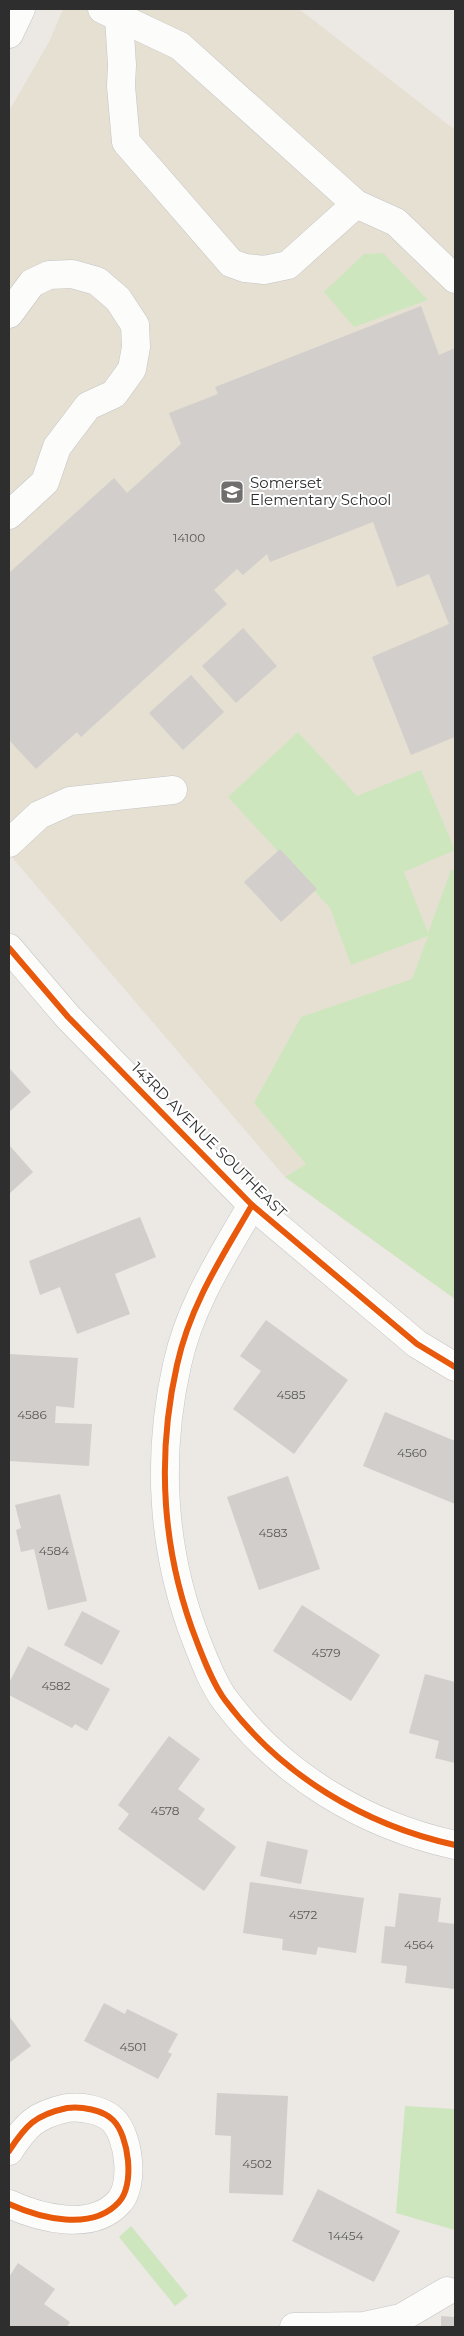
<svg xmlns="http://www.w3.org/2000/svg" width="464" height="2336" viewBox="0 0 464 2336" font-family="Montserrat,sans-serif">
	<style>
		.education { fill: #e6e0d3 }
		.green { fill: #cee6be }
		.building { fill: #d1cecb }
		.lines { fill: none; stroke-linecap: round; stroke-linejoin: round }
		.minor-casing { stroke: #c5c4c5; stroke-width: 29 }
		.minor { stroke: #fcfcfb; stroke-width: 28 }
		.cycleway-casing { stroke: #fff; stroke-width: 9 }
		.cycleway { stroke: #e8590c; stroke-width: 6 }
		.labels { text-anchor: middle; stroke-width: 4; stroke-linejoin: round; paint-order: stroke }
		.number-label { font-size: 12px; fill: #585857 }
		.poi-label { font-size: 15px; fill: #2e2e2e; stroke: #fff; text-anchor: start }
		.street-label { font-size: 15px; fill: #2e2e2e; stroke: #fff }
	</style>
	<rect width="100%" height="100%" fill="#ece8e4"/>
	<!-- education -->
	<path class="education" d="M 63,9 L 299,9 L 455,130 L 455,1299 L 285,1177 L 9,854 L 9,111 L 49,42 Z"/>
	<!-- green -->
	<g class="green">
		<path d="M 383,253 L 428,300 L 354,327 L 324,292 L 364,254 Z"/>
		<path d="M 298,732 L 357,796 L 421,770 L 455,850 L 404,872 L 428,933 L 451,870 L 455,870 L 455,1299 L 285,1177 L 306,1164 L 254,1103 L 301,1017 L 412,979 L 428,936 L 351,965 L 330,908 L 228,797 Z"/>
		<path d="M 405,2106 L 455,2109 L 455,2230 L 396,2213 Z"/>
		<path d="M 131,2226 L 188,2296 L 175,2306 L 119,2237 Z"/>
	</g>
	<!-- building -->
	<g class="building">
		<path d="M 421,306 L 439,355 L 455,348 L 455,737 L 411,755 L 372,657 L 449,624 L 429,574 L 397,587 L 373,522 L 270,562 L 267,554 L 243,575 L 237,569 L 214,590 L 227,604 L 81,737 L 77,732 L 36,769 L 9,740 L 9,573 L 114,478 L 127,493 L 181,444 L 169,413 L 218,394 L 215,387 Z"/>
		<path d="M 243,628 L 277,666 L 236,703 L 202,666 Z"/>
		<path d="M 191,675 L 224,712 L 183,750 L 149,713 Z"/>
		<path d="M 280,849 L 317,889 L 281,922 L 244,882 Z"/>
		<path d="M 9,1068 L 31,1092 L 9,1112 Z"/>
		<path d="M 9,1145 L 33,1172 L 9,1194 Z"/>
		<path d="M 140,1217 L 156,1257 L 115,1274 L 130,1314 L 77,1334 L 60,1287 L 40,1295 L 29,1261 Z"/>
		<path d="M 266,1320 L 348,1380 L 294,1454 L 233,1409 L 261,1371 L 240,1356 Z"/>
		<path d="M 9,1354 L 78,1358 L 74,1408 L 56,1406 L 55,1423 L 92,1424 L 89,1466 L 9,1461 Z"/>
		<path d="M 385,1412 L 455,1441 L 455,1504 L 363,1466 Z"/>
		<path d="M 288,1476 L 320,1569 L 259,1590 L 227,1497 Z"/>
		<path d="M 60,1494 L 87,1601 L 48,1610 L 34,1549 L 21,1552 L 16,1530 L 21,1528 L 15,1505 Z"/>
		<path d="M 302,1605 L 380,1655 L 351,1701 L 273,1651 Z"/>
		<path d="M 82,1611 L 120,1631 L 102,1665 L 64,1645 Z"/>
		<path d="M 28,1646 L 110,1689 L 87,1731 L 75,1724 L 72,1728 L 9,1695 L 9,1683 Z"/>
		<path d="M 425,1674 L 455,1682 L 455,1763 L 435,1758 L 439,1741 L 409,1733 Z"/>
		<path d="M 169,1736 L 200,1759 L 178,1789 L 205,1809 L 198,1819 L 236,1847 L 204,1891 L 118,1829 L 129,1814 L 118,1805 Z"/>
		<path d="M 267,1841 L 308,1850 L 301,1884 L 260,1876 Z"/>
		<path d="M 250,1882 L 364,1898 L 356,1953 L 318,1947 L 316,1955 L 282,1950 L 283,1939 L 243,1933 Z"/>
		<path d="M 399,1893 L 441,1898 L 438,1922 L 455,1924 L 455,1989 L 405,1983 L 407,1966 L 381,1963 L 385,1926 L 395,1927 Z"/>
		<path d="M 104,2003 L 125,2014 L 127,2009 L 178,2034 L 168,2052 L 172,2054 L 158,2079 L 84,2041 Z"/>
		<path d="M 9,2016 L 31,2046 L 9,2063 Z"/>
		<path d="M 217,2093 L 288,2096 L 283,2195 L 229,2193 L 231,2136 L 215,2135 Z"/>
		<path d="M 318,2189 L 400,2231 L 374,2282 L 292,2241 Z"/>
		<path d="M 18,2263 L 55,2289 L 44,2304 L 70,2322 L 67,2327 L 9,2327 L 9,2277 Z"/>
		<path d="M 441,2316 L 455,2317 L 455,2327 L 441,2327 Z"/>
	</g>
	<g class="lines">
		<!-- minor casing -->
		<g class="minor-casing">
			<g id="minor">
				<path d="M 102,9 L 180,46 L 356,204 L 396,222 L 455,279"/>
				<path d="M 119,17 L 122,65 L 121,86 L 126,142 L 231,263 L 245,268 L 264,270 L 288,265 L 356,204"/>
				<path d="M 9,34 L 21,9"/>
				<path d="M 9,314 L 32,283 L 49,275 L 72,274 L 97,281 L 118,299 L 135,325 L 136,347 L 132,369 L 114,394 L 88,406 L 57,447 L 45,482 L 9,515"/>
				<path d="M 9,843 L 39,815 L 70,801 L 173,790"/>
				<path d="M 9,948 L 68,1017 L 252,1205 L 417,1344 L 455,1367"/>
				<path d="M 252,1205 C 222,1257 190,1305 177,1365 C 156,1458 162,1553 197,1642 C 204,1660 213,1684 225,1700 C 281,1775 364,1825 455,1845"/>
				<path d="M 9,2151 C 26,2125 35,2115 67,2108 C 81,2106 103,2110 113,2120 C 129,2136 135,2185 119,2202 C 92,2232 40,2218 9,2204"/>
				<path d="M 294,2327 L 364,2326 L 401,2318 L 447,2291"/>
			</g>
		</g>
		<!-- minor -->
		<use href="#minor" class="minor"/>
		<!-- cycleway casing -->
		<g class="cycleway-casing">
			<g id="cycleway">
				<path d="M 9,948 L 68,1017 L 252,1205 L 417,1344 L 455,1367"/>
				<path d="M 252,1205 C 222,1257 190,1305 177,1365 C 156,1458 162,1553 197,1642 C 204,1660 213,1684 225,1700 C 281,1775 364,1825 455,1845"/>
				<path d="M 9,2151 C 26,2125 35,2115 67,2108 C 81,2106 103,2110 113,2120 C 129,2136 135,2185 119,2202 C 92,2232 40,2218 9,2204"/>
			</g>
		</g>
		<!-- cycleway -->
		<use href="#cycleway" class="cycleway"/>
	</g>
	<!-- icons -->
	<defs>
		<g id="school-square" transform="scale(1.25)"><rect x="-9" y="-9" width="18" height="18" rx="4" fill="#706f6e" stroke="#fff"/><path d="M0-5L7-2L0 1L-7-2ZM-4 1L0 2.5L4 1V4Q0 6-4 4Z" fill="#fff"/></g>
	</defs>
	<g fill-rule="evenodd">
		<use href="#school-square" x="232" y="492"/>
	</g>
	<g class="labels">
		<!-- number labels -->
		<g class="number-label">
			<text x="189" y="542">14100</text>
			<text x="291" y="1399">4585</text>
			<text x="32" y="1419">4586</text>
			<text x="412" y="1457">4560</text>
			<text x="273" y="1537">4583</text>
			<text x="54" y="1555">4584</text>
			<text x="326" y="1657">4579</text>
			<text x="56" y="1690">4582</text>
			<text x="165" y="1815">4578</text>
			<text x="303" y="1919">4572</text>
			<text x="419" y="1949">4564</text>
			<text x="133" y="2051">4501</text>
			<text x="257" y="2168">4502</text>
			<text x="346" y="2240">14454</text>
		</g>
		<!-- poi labels -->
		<g class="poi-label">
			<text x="250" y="488">Somerset<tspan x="250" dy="17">Elementary School</tspan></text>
		</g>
		<!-- street labels -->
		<g class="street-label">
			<text transform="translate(209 1140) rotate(45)" y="5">143RD AVENUE SOUTHEAST</text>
		</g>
	</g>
	<!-- border -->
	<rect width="464" height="2336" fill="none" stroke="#2e2e2e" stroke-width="20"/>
</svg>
